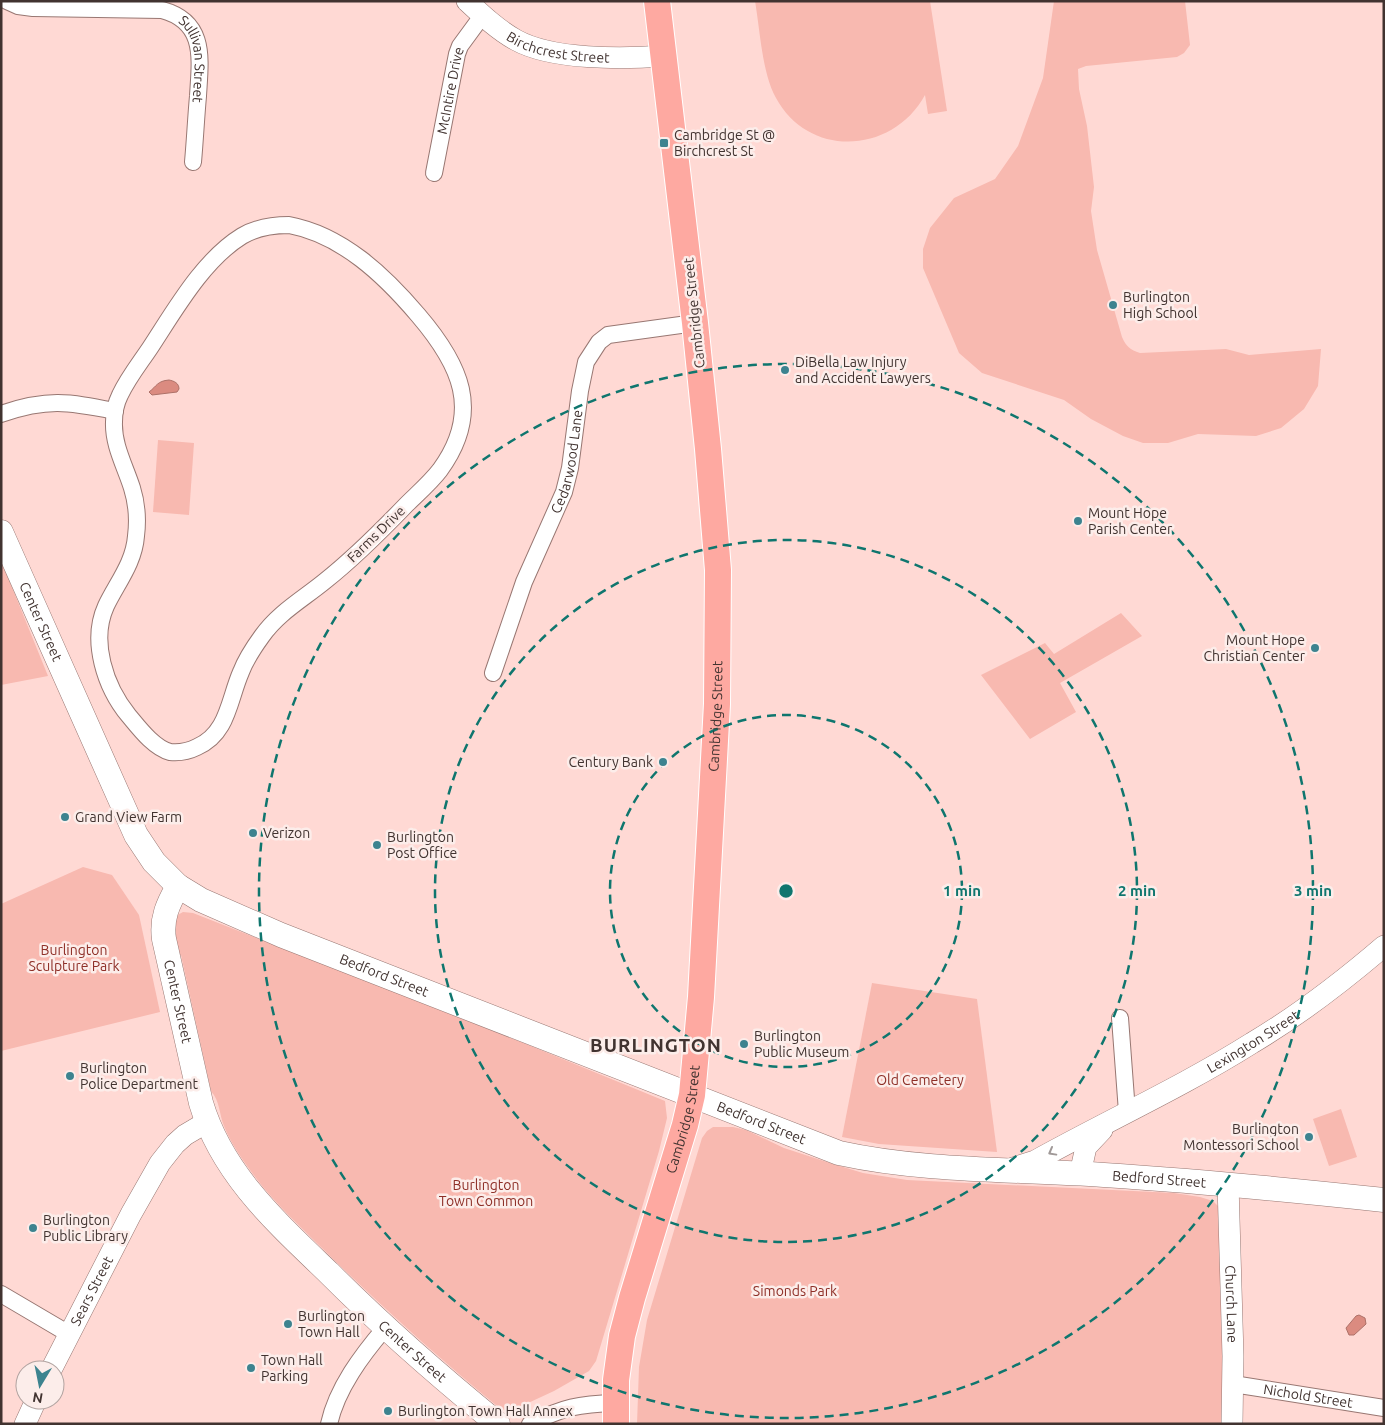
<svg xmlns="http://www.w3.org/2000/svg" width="1385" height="1425" viewBox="0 0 1385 1425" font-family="Ubuntu,sans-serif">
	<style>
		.green { fill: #f8b9b0 }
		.water { fill: #db8b80; stroke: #ad7168 }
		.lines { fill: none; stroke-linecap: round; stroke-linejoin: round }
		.minor-casing { stroke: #987772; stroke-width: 18 }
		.tertiary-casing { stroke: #987772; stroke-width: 22 }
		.secondary-casing { stroke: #987772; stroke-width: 25 }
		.primary-casing { stroke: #fff; stroke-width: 28 }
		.minor { stroke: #fff; stroke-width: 16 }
		.tertiary { stroke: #fff; stroke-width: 21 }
		.secondary { stroke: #fff; stroke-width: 24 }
		.primary { stroke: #fea9a1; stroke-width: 26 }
		.oneway { stroke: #a09998 }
		.ring { fill: none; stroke: #0f766e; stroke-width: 2.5; stroke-dasharray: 9 6 }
		.poi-dot { fill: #3d838f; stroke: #fcedea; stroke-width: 2 }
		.labels { text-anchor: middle; stroke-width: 5; stroke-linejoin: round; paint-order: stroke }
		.street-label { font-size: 14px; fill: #413330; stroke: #fcedea }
		.poi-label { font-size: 14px; fill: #413330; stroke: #fcedea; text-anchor: start }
		.park-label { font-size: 14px; fill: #8e2f27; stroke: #fcedea }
		.district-label { font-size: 19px; font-weight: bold; letter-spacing: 1px; fill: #413330; stroke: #fcedea }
		.centre { fill: #0f766e; stroke: #fcedea; stroke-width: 2.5 }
		.ring-label { font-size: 15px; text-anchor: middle; font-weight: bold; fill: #0f766e; stroke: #fcedea; stroke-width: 5; stroke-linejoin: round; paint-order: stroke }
	</style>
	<rect width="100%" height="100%" fill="#ffd9d4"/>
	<!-- green -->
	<g class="green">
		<path d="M 755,1 L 930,1 L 947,111 L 928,114 L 925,95 C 893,154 809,159 776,98 C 762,73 760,30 755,1 Z"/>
		<path d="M 1054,1 L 1185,1 L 1190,45 L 1184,53 L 1177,57 L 1086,66 L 1078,69 L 1079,89 L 1087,126 L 1094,187 L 1091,211 L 1097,250 L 1122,337 C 1126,346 1130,350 1140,353 L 1226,349 L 1249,355 L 1321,349 L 1318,386 L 1304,409 L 1281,428 L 1256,436 L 1198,434 L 1168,443 L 1143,443 L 1123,436 L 1091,419 L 1064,400 L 982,373 L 959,353 L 923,268 L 923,249 L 930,228 L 954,198 L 995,179 L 1018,146 L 1043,78 Z"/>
		<path d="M 158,440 L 194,443 L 189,515 L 153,512 Z"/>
		<path d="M 1,560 L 48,676 L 1,685 Z"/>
		<path d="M 1121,613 L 1142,636 L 1060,683 L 1076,712 L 1030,739 L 981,675 L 1045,643 L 1054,654 Z"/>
		<path d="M 83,867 L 112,875 L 139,915 L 160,1012 L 1,1051 L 1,904 Z"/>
		<path d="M 183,912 L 193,913 L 526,1044 L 665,1101 L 667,1118 L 659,1151 L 596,1361 L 589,1371 L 554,1391 L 513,1410 L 502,1410 C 443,1362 387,1311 332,1258 C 309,1235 284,1212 263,1187 C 248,1168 233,1148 224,1126 C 219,1114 220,1101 211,1091 L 181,955 L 177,955 L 174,917 Z"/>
		<path d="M 872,983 L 977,999 L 997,1152 L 879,1144 L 842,1137 Z"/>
		<path d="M 1341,1109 L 1357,1157 L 1329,1166 L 1313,1119 Z"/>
		<path d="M 713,1127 L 733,1127 L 746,1130 L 784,1148 L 830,1163 L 863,1173 L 907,1180 L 1174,1193 L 1200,1197 L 1213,1201 L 1219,1207 L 1223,1240 L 1223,1424 L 637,1424 L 639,1367 L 647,1320 L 702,1138 L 707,1131 Z"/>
	</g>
	<!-- water -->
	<g class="water">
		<path d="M 169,380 C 174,381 179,383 179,389 L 177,392 L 152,395 L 149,392 C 157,386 157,381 169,380 Z"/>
		<path d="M 1359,1315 L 1365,1318 L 1366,1324 L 1354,1335 L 1349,1335 L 1346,1328 L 1356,1316 Z"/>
	</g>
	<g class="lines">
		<!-- minor casing -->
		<g class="minor-casing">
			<g id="minor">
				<path id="s1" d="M 7,1 L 18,6 L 33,8 L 162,10 C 207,22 200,60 198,96 C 196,118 195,140 193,162"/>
				<path id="s2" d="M 434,173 L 457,54 L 460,46 L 482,16"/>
				<path d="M 289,225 C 342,235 384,275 418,315 C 460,364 483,411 440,470 C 430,483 417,494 406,505 C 380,532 354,558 325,581 C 303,599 278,613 262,636 C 254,647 246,659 241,672 C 229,699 228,734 197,747 C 189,751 180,753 170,752 C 154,748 139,728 129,716 C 105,687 90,641 106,606 C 117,583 134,563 136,536 C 138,520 137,504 132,488 C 125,466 113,445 114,422 C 114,412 116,403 120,395 C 128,378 140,363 150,348 C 175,310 203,260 242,236 C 257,227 273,225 289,225 Z"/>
				<path d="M 1,414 C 48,398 68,402 115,411"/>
				<path id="s3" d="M 493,673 L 524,582 L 564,492 L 570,468 L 580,391 L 586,362 L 599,342 L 608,335 L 695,323"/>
				<path d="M 1120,1018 L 1127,1112"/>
				<path d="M 1,1294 L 69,1334"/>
				<path id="s4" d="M 1233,1384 L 1384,1408"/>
				<path d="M 329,1424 C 337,1388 362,1355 385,1328"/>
				<path d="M 530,1424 C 563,1407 579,1404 616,1403"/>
			</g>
		</g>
		<!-- tertiary casing -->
		<g class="tertiary-casing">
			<g id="tertiary">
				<path id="s5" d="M 467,1 C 482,15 498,30 516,40 C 552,60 622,59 664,56"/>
				<path id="s6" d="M 1010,1169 L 1035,1161 C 1107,1121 1182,1087 1252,1043 C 1299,1015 1342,982 1384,946"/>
				<path d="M 1080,1174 L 1086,1147 L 1102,1130"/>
				<path id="s7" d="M 1228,1184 L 1233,1356 L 1232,1424"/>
				<path id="s8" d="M 51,1370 L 131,1214 L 160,1163 L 175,1144 L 185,1135 L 207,1122"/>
				<path d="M 25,1424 L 36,1400"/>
			</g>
		</g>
		<!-- secondary casing -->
		<g class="secondary-casing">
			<g id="secondary">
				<path id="s9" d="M 1,532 L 136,835 L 154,862 L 178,886 C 168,904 161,918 164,939 L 201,1103 C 222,1174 277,1223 329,1273 C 383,1327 439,1376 498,1424"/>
				<path id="s10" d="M 178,886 L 201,900 L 281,935 L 839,1153 C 926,1172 1016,1169 1104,1175 C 1197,1181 1291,1190 1384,1200"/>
			</g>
		</g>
		<!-- primary casing -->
		<g class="primary-casing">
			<g id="primary">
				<path id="s11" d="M 616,1424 L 616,1380 L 622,1336 L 632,1298 L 685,1125 L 692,1095 L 701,997 L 717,704 L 718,570 L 708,449 L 695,323 L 657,1"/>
			</g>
		</g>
		<!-- minor -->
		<use href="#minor" class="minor"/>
		<!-- tertiary -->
		<use href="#tertiary" class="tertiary"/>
		<!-- secondary -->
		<use href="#secondary" class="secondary"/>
		<!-- primary -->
		<use href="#primary" class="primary"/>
	</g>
	<!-- one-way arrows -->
	<defs><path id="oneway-chevron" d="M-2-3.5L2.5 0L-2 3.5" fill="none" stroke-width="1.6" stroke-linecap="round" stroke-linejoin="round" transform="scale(1.25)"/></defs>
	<use class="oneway" href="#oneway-chevron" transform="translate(1052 1152) rotate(151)"/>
	<!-- distance rings -->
	<g class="ring">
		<circle cx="786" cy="891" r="176"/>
		<circle cx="786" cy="891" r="351"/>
		<circle cx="786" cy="891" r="527"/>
	</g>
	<!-- markers -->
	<g class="poi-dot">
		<rect x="659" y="138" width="10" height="10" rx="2.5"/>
		<circle cx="1113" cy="305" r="5"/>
		<circle cx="785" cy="370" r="5"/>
		<circle cx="1078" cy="521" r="5"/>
		<circle cx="1315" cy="648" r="5"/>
		<circle cx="663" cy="762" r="5"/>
		<circle cx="65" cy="817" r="5"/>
		<circle cx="253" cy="833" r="5"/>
		<circle cx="377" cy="845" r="5"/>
		<circle cx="744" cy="1044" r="5"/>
		<circle cx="70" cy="1076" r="5"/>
		<circle cx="1309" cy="1137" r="5"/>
		<circle cx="33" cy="1228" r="5"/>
		<circle cx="288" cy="1324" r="5"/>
		<circle cx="251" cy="1368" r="5"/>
		<circle cx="388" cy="1411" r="5"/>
	</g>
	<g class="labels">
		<!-- street labels -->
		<g class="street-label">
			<text dy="5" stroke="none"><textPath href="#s5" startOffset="106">Birchcrest Street</textPath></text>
			<text dy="5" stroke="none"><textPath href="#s1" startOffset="222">Sullivan Street</textPath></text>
			<text dy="5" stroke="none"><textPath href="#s2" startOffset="84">McIntire Drive</textPath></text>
			<text transform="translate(694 313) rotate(-96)" y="5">Cambridge Street</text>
			<text dy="5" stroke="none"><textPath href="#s3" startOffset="225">Cedarwood Lane</textPath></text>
			<text transform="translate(376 534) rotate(-44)" y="5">Farms Drive</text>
			<text dy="5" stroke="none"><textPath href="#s9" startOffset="98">Center Street</textPath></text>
			<text dy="5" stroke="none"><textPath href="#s11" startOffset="719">Cambridge Street</textPath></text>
			<text dy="5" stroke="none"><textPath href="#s10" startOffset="225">Bedford Street</textPath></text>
			<text dy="5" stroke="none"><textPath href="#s9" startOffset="518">Center Street</textPath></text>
			<text dy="5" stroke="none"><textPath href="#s6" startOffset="275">Lexington Street</textPath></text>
			<text dy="5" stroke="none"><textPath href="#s11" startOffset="314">Cambridge Street</textPath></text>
			<text dy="5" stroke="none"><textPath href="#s10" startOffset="630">Bedford Street</textPath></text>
			<text dy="5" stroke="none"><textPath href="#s10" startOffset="1035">Bedford Street</textPath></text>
			<text dy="5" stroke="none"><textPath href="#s8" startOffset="89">Sears Street</textPath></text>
			<text dy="5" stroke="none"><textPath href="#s7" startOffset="120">Church Lane</textPath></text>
			<text dy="5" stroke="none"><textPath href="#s9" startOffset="952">Center Street</textPath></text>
			<text dy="5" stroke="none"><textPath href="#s4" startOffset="76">Nichold Street</textPath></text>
		</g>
		<!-- poi labels -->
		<g class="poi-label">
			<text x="674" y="140">Cambridge St @<tspan x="674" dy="16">Birchcrest St</tspan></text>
			<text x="1123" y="302">Burlington<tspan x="1123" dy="16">High School</tspan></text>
			<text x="795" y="367">DiBella Law Injury<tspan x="795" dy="16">and Accident Lawyers</tspan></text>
			<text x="1088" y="518">Mount Hope<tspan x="1088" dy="16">Parish Center</tspan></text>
			<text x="1305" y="645" text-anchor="end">Mount Hope<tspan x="1305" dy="16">Christian Center</tspan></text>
			<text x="653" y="767" text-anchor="end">Century Bank</text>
			<text x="75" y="822">Grand View Farm</text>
			<text x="263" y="838">Verizon</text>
			<text x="387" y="842">Burlington<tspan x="387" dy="16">Post Office</tspan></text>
			<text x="754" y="1041">Burlington<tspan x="754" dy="16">Public Museum</tspan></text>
			<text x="80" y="1073">Burlington<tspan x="80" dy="16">Police Department</tspan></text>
			<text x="1299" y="1134" text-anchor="end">Burlington<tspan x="1299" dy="16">Montessori School</tspan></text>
			<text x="43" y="1225">Burlington<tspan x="43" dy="16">Public Library</tspan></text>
			<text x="298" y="1321">Burlington<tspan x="298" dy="16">Town Hall</tspan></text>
			<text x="261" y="1365">Town Hall<tspan x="261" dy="16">Parking</tspan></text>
			<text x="398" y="1416">Burlington Town Hall Annex</text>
		</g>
		<!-- park labels -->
		<g class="park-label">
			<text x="74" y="955">Burlington<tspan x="74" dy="16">Sculpture Park</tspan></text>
			<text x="920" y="1085">Old Cemetery</text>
			<text x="486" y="1190">Burlington<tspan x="486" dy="16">Town Common</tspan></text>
			<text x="795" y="1296">Simonds Park</text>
		</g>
		<!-- district labels -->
		<g class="district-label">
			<text x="656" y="1052">BURLINGTON</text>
		</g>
	</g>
	<circle cx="786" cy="891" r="8" class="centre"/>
	<g class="ring-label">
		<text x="962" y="896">1 min</text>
		<text x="1137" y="896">2 min</text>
		<text x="1313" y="896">3 min</text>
	</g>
	<!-- border -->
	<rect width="1385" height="1425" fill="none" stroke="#413330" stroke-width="5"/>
	<!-- north arrow -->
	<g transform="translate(40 1385) rotate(190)"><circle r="24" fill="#fcedea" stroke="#b1a3a0"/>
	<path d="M0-4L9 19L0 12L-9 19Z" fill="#3d838f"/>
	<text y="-8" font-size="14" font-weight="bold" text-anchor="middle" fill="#413330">N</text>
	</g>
</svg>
